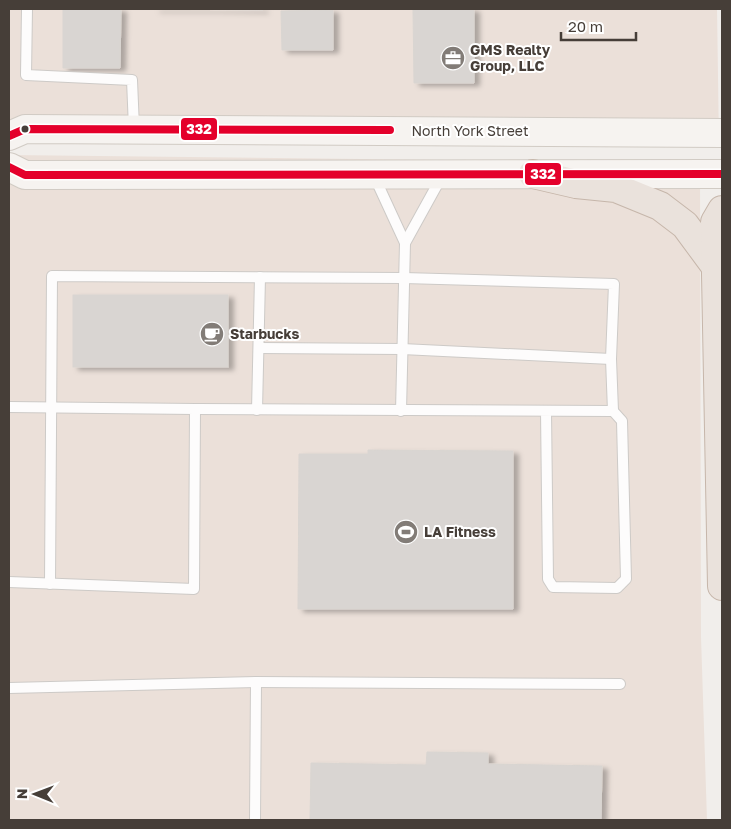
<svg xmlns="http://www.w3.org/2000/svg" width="731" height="829" viewBox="0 0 731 829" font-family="'Golos Text',sans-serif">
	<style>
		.commercial { fill: #ebe0d9 }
		.building { fill: #d9d5d2; stroke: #d9d5d1; filter: url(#shadow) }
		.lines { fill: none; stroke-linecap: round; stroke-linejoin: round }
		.lane-casing { stroke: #cdcac7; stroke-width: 12 }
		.secondary-casing { stroke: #d1cbc4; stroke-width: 30 }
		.highway-casing { stroke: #c6b6aa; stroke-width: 30 }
		.lane { stroke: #fdfcfc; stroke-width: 10 }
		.secondary { stroke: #f6f3f0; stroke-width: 28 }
		.highway { stroke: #eae2dc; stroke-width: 28 }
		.bus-1-casing { stroke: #fff; stroke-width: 11 }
		.bus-1 { stroke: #e4002b; stroke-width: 8 }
		.bus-dot { fill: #463e38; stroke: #fff; stroke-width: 2 }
		.labels { text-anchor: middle; stroke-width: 4; stroke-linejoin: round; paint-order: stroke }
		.poi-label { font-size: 14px; font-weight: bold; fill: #463e38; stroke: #fff; text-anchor: start }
		.street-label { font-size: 14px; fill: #463e38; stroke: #fff }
		.line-badge { stroke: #fff; stroke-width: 2 }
		.badge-label { font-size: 14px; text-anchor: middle; font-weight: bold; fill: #fff }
	</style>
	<defs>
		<filter id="shadow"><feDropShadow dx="5.5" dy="3" stdDeviation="2.5" flood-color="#0004"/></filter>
	</defs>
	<rect width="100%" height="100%" fill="#f1eeeb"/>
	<!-- commercial -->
	<g class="commercial">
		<path d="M 9,9 L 717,9 L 719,145 L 9,144 Z"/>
		<path d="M 9,155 L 700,163 L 701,637 L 707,820 L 9,820 Z"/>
	</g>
	<!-- building -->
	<g class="building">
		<path d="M 63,9 L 121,9 L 120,68 L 63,68 Z"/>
		<path d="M 154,9 L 263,9 L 263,10 Z"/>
		<path d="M 413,9 L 474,9 L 474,83 L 414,83 Z"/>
		<path d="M 333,10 L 333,50 L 282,50 L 281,11 Z"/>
		<rect x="73" y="295" width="155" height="72"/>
		<path d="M 368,450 L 513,451 L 513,609 L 298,609 L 299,454 L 368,454 Z"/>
		<path d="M 427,752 L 488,753 L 488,764 L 602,766 L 601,820 L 310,820 L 311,763 L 426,765 Z"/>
	</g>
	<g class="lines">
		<!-- lane casing -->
		<g class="lane-casing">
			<g id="lane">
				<path d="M 27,9 L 26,75 L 132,80 L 134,128"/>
				<path d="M 375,178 L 405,243 L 401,411"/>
				<path d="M 405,243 L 442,176"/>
				<path d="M 259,348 L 402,349 L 611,359"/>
				<path d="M 9,407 L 195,409 L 194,589 L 9,582"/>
				<path d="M 195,409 L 613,411 L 622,421 L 626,579 L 617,588 L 553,587 L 548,579 L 546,411"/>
				<path d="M 257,410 L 260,277"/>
				<path d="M 50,584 L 52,276 L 404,278 L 614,284 L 611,359 L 613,411"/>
				<path d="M 9,688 L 256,682 L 620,684"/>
				<path d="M 255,820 L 256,682"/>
			</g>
		</g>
		<!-- secondary casing -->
		<g class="secondary-casing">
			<g id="secondary">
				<path d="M 9,136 L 25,129 L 722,133"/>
				<path d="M 9,167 L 25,175 L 722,174"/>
			</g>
		</g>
		<!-- highway casing -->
		<g class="highway-casing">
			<g id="highway">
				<path d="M 533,174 L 576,184 L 616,188 L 660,206 L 685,225 L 716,267"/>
				<path d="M 722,210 L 715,222 L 722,586"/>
			</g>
		</g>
		<!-- lane -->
		<use href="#lane" class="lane"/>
		<!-- secondary -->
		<use href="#secondary" class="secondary"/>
		<!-- highway -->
		<use href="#highway" class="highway"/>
		<!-- bus-1 casing -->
		<g class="bus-1-casing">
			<g id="bus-1">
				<path d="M 9,136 L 25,129 L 390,130"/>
				<path d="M 9,167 L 25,175 L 722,174"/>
			</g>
		</g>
		<!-- bus-1 -->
		<use href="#bus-1" class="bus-1"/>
	</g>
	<!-- icons -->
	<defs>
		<g id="office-disc" transform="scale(1.25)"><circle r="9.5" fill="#827c77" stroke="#fff"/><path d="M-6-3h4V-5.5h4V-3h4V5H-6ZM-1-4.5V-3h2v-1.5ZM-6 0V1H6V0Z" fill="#fff"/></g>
		<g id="cafe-disc" transform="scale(1.25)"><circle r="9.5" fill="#827c77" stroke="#fff"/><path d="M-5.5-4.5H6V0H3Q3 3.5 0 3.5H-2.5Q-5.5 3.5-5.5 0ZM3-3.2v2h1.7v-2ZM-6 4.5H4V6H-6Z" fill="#fff"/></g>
		<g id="stadium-disc" transform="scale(1.25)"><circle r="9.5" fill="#827c77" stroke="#fff"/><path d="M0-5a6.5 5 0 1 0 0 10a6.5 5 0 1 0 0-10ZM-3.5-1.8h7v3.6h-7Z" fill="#fff"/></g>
	</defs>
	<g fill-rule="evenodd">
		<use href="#office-disc" x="453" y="58"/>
		<use href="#cafe-disc" x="212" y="334"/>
		<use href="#stadium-disc" x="406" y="532"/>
	</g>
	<!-- markers -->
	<circle class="bus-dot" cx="25" cy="129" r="4.5"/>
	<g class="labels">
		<!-- poi labels -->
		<g class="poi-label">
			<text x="470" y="55">GMS Realty<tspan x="470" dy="16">Group, LLC</tspan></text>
			<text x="230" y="339">Starbucks</text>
			<text x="424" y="537">LA Fitness</text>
		</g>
		<!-- street labels -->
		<g class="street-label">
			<text x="470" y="136">North York Street</text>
		</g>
	</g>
	<g class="line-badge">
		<rect x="180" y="117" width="38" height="24" rx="5" fill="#e4002b"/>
		<rect x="524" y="162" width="38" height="24" rx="5" fill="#e4002b"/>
	</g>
	<g class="badge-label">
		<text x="199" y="134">332</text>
		<text x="543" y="179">332</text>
	</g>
	<!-- border -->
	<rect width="731" height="829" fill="none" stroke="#463e38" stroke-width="20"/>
	<!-- north arrow -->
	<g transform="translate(35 794) rotate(271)" stroke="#ffffff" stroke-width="4" paint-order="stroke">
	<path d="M0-4L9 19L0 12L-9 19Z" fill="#463e38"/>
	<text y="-8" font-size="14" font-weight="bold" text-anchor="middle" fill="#463e38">N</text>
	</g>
	<!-- scale -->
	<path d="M561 32v8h75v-8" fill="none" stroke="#463e38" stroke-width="2.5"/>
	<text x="568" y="32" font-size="15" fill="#463e38" stroke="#ffffff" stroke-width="4" paint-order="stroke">20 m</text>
</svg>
